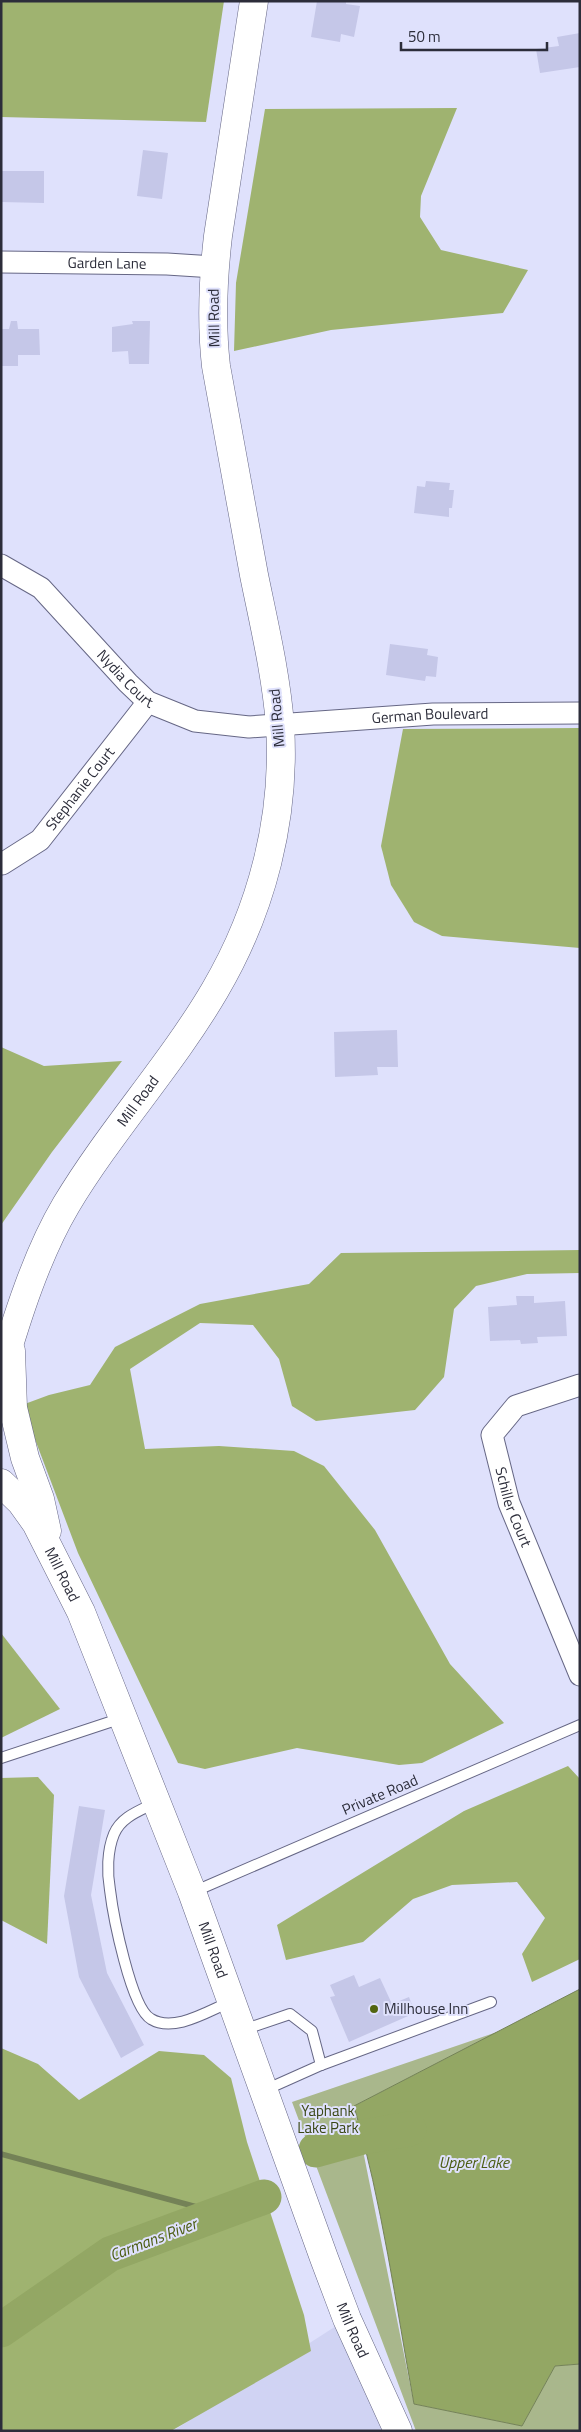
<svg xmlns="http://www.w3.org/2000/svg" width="581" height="2432" viewBox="0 0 581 2432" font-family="'Titillium Web',sans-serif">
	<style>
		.built { fill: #d0d3f3 }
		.green { fill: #a9b78c }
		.forest { fill: #9fb370 }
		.water { fill: #93a764; stroke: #748257 }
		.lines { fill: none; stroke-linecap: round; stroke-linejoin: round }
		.stream { stroke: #748257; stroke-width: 5.5 }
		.river { stroke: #93a764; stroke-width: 35 }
		.building { fill: #c5c7e8 }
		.lane-casing { stroke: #666785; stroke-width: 12 }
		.street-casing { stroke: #666785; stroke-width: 23 }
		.secondary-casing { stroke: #666785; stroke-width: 29 }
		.lane { stroke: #fff; stroke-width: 10 }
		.street { stroke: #fff; stroke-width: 21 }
		.secondary { stroke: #fff; stroke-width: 28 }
		.poi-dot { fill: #526510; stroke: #dfe1fc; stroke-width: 2 }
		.labels { text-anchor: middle; stroke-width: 4; stroke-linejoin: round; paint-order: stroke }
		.street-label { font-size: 15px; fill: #2c2d3a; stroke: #dfe1fc }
		.poi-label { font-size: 15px; fill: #2c2d3a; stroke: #dfe1fc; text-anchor: start }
		.park-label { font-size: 15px; fill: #3a4715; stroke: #dfe1fc }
		.water-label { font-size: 16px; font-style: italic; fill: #4c5d13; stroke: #dfe1fc }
	</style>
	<rect width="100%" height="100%" fill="#dfe1fc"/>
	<!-- built -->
	<path class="built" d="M 347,2319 L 392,2431 L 173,2431 Z"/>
	<!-- green -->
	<path class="green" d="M 500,2031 L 354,2106 L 414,2404 L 522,2426 L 555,2366 L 580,2364 L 580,2431 L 416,2431 L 292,2102 Z"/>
	<!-- forest -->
	<g class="forest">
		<path d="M 1,1 L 224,1 L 206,122 L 1,117 Z"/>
		<path d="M 457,108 L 421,196 L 420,217 L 441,250 L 528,270 L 503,313 L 331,330 L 234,351 L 236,283 L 265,109 Z"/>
		<path d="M 580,728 L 580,948 L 442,936 L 414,922 L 391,885 L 381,846 L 403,729 Z"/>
		<path d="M 1,1047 L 44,1066 L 122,1061 L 52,1152 L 1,1225 Z"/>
		<path d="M 580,1250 L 580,1273 L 527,1274 L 476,1286 L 454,1309 L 444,1377 L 415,1410 L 316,1421 L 292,1406 L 279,1359 L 253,1325 L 200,1323 L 130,1369 L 145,1449 L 219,1446 L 294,1451 L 324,1466 L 375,1530 L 450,1664 L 504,1723 L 422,1763 L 399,1765 L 297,1748 L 205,1769 L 178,1763 L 78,1553 L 22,1405 L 49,1395 L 90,1385 L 115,1347 L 200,1304 L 309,1284 L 341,1253 Z"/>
		<path d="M 1,1633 L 60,1709 L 1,1738 Z"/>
		<path d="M 568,1766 L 580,1779 L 580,1959 L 532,1982 L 522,1954 L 545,1918 L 517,1882 L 452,1885 L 413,1899 L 363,1942 L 286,1960 L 277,1925 L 464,1811 Z"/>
		<path d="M 38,1777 L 54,1795 L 47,1944 L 1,1920 L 1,1778 Z"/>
		<path d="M 1,2048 L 38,2064 L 79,2100 L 159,2051 L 204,2055 L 231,2078 L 247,2142 L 304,2315 L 311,2351 L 171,2431 L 1,2431 Z"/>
	</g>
	<!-- water -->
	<path class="water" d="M 580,1989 L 580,2364 L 555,2366 L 522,2426 L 414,2404 C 396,2305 382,2203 354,2106 Z"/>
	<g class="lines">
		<!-- stream -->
		<path class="stream" d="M 1,2154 L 219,2213"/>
		<!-- river -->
		<g class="river">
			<path d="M 316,2150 L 363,2137 L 409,2129"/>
			<path d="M 1,2330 L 110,2254 L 264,2197"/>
		</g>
	</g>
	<!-- building -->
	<g class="building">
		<path d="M 317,1 L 346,1 L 346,4 L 360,6 L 354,37 L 341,34 L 340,42 L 311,37 Z"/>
		<path d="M 580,33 L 580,67 L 540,73 L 536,49 L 559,46 L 557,37 Z"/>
		<path d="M 143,150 L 168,153 L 162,199 L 137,196 Z"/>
		<path d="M 1,171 L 44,171 L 44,203 L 1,202 Z"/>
		<path d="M 11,321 L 17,321 L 18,329 L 39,329 L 40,355 L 18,355 L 18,366 L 1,366 L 1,329 L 9,329 Z"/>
		<path d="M 132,321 L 150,321 L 149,364 L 129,364 L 128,351 L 112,352 L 112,327 L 133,324 Z"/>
		<path d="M 426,481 L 450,483 L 449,490 L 454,490 L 452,508 L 449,508 L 449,517 L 414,513 L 417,486 L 425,487 Z"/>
		<path d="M 390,644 L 428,649 L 427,655 L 438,657 L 436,677 L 426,676 L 425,681 L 386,675 Z"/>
		<path d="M 397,1030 L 398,1067 L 377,1067 L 378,1075 L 335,1077 L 334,1032 Z"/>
		<path d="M 516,1296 L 534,1296 L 534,1303 L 565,1301 L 567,1336 L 537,1337 L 538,1343 L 521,1344 L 520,1340 L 490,1341 L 488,1307 L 517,1305 Z"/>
		<path d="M 79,1806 L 105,1810 L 91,1895 L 107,1973 L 144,2045 L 121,2058 L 79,1977 L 64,1896 Z"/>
		<path d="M 354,1975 L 359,1987 L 380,1978 L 392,2004 L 409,1997 L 415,2013 L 349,2042 L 330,1997 L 335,1996 L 330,1985 Z"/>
	</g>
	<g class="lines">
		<!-- lane casing -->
		<g class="lane-casing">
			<g id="lane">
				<path d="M 1,1758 L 122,1718"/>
				<path d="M 155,1803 C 139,1811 121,1817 114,1834 C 107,1851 107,1873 110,1890 C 113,1915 131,2008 151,2019 C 174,2033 208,2011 230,2002"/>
				<path d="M 193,1892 L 580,1725"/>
				<path d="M 243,2030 L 290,2014 L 312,2031 L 321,2065 L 265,2090"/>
				<path d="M 321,2065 L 491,2002"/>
			</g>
		</g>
		<!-- street casing -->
		<g class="street-casing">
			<g id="street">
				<path id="s1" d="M 1,262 L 167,264 L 214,267"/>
				<path id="s2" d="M 1,565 L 41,588 L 128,683 L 148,702 L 195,721 L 249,727 L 433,714 L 580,713"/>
				<path id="s3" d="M 2,864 L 40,840 L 148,702"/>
				<path id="s4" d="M 580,1385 L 516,1406 L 492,1435 L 509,1503 L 580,1675"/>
			</g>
		</g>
		<!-- secondary casing -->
		<g class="secondary-casing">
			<g id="secondary">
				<path d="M 11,1351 L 13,1408 L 25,1458 L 40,1499 L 47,1531"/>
				<path id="s5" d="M 1,1372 C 17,1317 37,1254 66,1205 C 111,1130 171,1065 215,990 C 262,910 286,817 280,725 C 276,674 264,624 254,575 C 241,505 229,435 216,366 C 211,322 213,279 218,236 L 254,1"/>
				<path id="s6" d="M 1,1483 L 21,1502 L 36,1523 L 81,1612 L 192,1892 L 324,2258 L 347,2319 L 398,2431"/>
			</g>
		</g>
		<!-- lane -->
		<use href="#lane" class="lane"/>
		<!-- street -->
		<use href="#street" class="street"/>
		<!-- secondary -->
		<use href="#secondary" class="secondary"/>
	</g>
	<!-- markers -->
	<circle class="poi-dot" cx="374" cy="2009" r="5"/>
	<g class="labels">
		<!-- street labels -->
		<g class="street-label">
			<text dy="5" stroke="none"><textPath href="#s1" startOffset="106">Garden Lane</textPath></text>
			<text transform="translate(214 318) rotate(-91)" y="5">Mill Road</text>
			<text dy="5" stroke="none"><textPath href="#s2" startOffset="170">Nydia Court</textPath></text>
			<text dy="5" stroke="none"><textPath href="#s2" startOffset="489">German Boulevard</textPath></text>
			<text transform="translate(277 718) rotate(-95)" y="5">Mill Road</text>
			<text dy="5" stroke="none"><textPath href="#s3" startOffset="110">Stephanie Court</textPath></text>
			<text dy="5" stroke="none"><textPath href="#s5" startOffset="306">Mill Road</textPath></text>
			<text dy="5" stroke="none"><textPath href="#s4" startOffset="180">Schiller Court</textPath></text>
			<text dy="5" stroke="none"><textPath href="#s6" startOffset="111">Mill Road</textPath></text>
			<text transform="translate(380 1795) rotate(-23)" y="5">Private Road</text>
			<text dy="5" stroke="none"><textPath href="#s6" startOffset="516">Mill Road</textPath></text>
			<text dy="5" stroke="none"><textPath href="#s6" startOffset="921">Mill Road</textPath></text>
		</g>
		<!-- poi labels -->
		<g class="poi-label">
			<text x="384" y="2014">Millhouse Inn</text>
		</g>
		<!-- park labels -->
		<g class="park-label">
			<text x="328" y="2116">Yaphank<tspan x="328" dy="17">Lake Park</tspan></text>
		</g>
		<!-- water labels -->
		<g class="water-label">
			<text x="474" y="2168">Upper Lake</text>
			<text transform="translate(153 2239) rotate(-21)" y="6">Carmans River</text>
		</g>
	</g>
	<!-- border -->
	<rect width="581" height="2432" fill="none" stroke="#2c2d3a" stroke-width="5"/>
	<!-- scale -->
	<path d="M401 42v8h146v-8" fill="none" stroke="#2c2d3a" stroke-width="2.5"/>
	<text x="408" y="42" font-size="15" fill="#2c2d3a" stroke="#dfe1fc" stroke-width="4" paint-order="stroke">50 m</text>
</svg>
